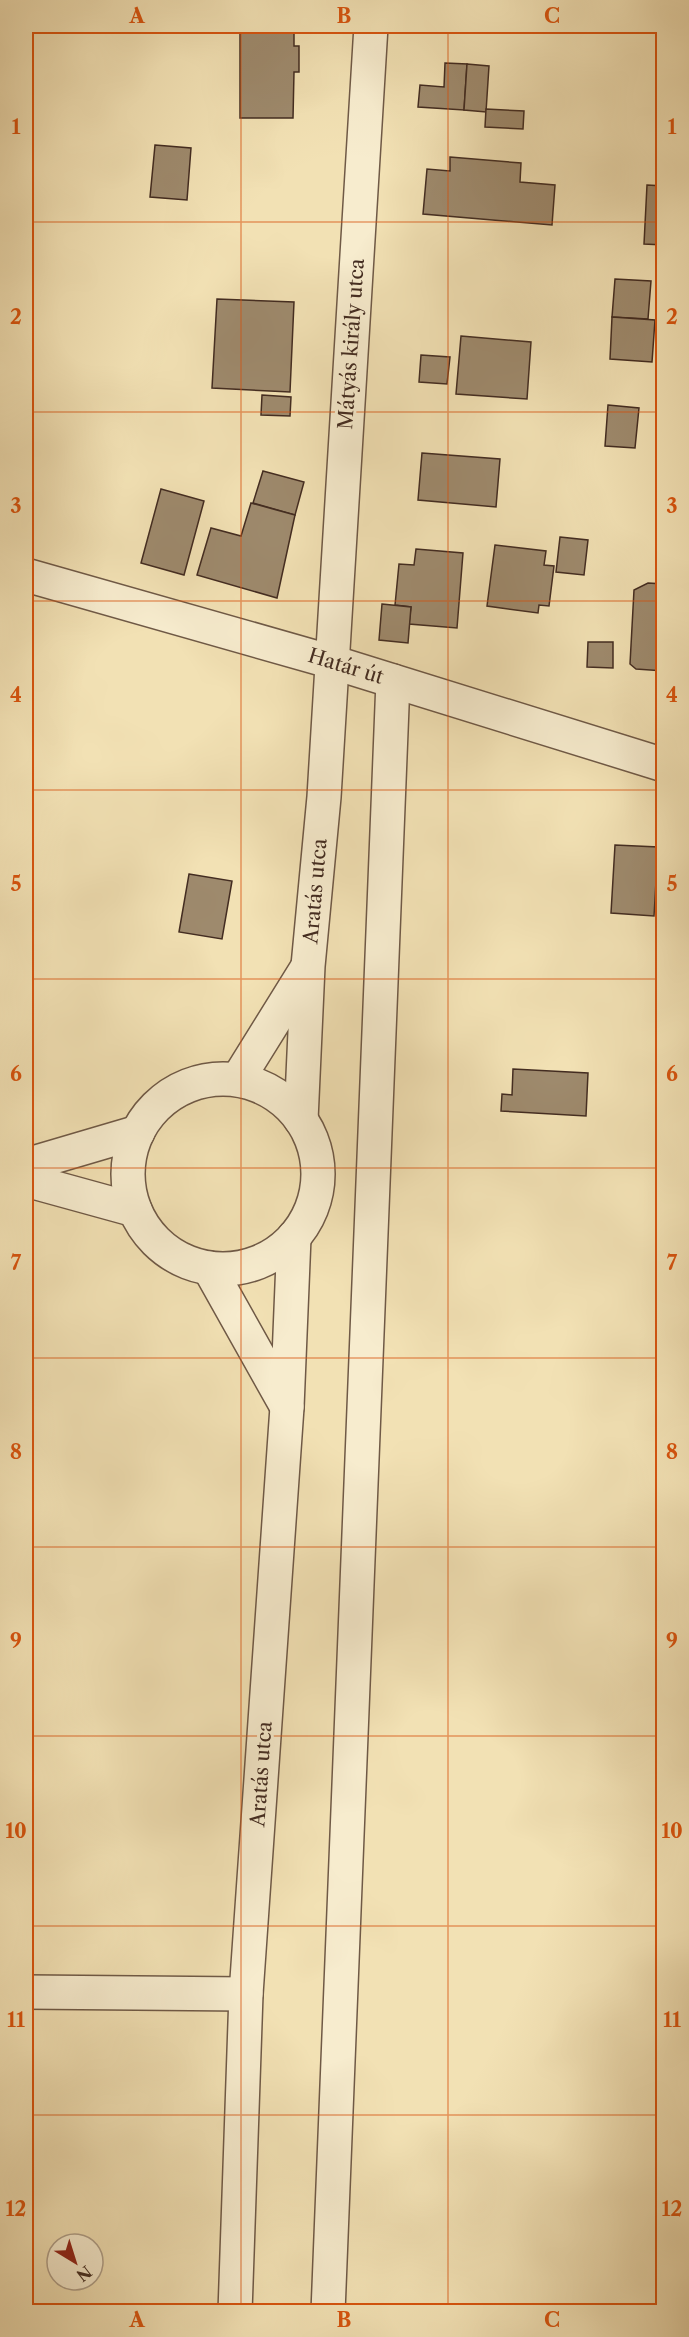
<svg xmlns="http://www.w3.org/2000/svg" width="689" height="2337" viewBox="0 0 689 2337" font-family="'Libre Caslon Text',serif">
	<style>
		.building { fill: #9e8a6d; stroke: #432c21; stroke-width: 1.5 }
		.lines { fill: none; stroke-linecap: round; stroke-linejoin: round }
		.minor-casing { stroke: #6f5946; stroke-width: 36 }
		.minor { stroke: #f7ecce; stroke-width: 33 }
		.grid { fill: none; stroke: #d8540e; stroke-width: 1.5; stroke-opacity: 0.55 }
		.labels { text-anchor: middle; stroke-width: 6; stroke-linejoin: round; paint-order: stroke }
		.street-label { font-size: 20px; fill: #432c21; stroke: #f7ecce }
		.neatline { fill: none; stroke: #d8540e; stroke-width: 2 }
		.grid-label { font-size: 20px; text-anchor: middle; font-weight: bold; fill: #d8540e }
	</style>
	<rect width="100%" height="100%" fill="#f2e1b4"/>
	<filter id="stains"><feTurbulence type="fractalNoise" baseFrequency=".00333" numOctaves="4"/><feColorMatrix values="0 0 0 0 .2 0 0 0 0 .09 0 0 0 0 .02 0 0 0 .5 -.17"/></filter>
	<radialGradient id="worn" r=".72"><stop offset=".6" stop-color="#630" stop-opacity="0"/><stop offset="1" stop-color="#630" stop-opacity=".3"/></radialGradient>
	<!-- building -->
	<g class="building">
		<path d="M 240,26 L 294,26 L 294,46 L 299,46 L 299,72 L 294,72 L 293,118 L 240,118 Z"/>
		<path d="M 445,63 L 467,64 L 464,110 L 418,107 L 420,85 L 444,87 Z"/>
		<path d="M 467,64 L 489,66 L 486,112 L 464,110 Z"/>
		<path d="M 486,109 L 524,111 L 523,129 L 485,127 Z"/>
		<path d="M 155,145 L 191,148 L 187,200 L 150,197 Z"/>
		<path d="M 450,157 L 521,163 L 520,182 L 555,185 L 552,225 L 423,214 L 427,169 L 450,171 Z"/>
		<path d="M 647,185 L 664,186 L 664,245 L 644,244 Z"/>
		<path d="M 615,279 L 651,281 L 648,319 L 612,317 Z"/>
		<path d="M 217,299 L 294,302 L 290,392 L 212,388 Z"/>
		<path d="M 612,317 L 655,320 L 652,362 L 610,359 Z"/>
		<path d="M 461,336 L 531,342 L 527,399 L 456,394 Z"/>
		<path d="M 421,355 L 450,357 L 447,384 L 419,382 Z"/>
		<path d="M 664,393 L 664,456 L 658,456 Z"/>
		<path d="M 262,395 L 291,397 L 290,416 L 261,415 Z"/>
		<path d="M 608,405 L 639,408 L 635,448 L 605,446 Z"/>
		<path d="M 422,453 L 500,459 L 496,507 L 418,500 Z"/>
		<path d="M 263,471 L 304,482 L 295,515 L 253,503 Z"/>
		<path d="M 161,489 L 204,501 L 184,575 L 141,563 Z"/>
		<path d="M 251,503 L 295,515 L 277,598 L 197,575 L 211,528 L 241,536 Z"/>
		<path d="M 660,526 L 664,527 L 664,551 L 658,550 Z"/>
		<path d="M 560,537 L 588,540 L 584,575 L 556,572 Z"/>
		<path d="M 495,545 L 546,551 L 544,565 L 554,566 L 549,606 L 539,605 L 538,613 L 487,606 Z"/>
		<path d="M 416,549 L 463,553 L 457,628 L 409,624 L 411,607 L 395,605 L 399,564 L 414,565 Z"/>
		<path d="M 648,583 L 664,584 L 664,671 L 636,669 L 630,664 L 634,590 Z"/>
		<path d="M 382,604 L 411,607 L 408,643 L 379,640 Z"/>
		<path d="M 588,642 L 613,642 L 613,668 L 587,667 Z"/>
		<path d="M 615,845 L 658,847 L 654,916 L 611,913 Z"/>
		<path d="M 189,874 L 232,881 L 222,939 L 179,932 Z"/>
		<path d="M 513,1069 L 588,1073 L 586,1116 L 501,1111 L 502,1094 L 512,1095 Z"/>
	</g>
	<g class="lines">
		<!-- minor casing -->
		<g class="minor-casing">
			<g id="minor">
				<path d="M 26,575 L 332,662 L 664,765"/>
				<circle cx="223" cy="1174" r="95"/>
				<path d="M 238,1079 L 307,968"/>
				<path d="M 301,1120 L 308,966 L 324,797 L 371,26"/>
				<path d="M 26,1165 L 138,1132"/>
				<path d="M 26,1180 L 135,1210"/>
				<path d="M 209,1268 L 287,1407"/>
				<path d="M 26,1992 L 246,1994"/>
				<path d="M 235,2312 L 246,1994 L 287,1407 L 294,1237"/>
				<path d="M 328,2312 L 393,681"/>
			</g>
		</g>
		<!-- minor -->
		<use href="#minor" class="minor"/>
	</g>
	<!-- grid -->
	<path class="grid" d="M 241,26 L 241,2312M 448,26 L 448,2312M 26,222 L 664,222M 26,412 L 664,412M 26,601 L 664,601M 26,790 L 664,790M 26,979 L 664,979M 26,1168 L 664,1168M 26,1358 L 664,1358M 26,1547 L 664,1547M 26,1736 L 664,1736M 26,1926 L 664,1926M 26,2115 L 664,2115"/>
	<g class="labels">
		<!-- street labels -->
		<g class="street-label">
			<text transform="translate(351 344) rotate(-86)" y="7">Mátyás király utca</text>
			<text transform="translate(346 666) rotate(17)" y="7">Határ út</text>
			<text transform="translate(315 891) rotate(-85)" y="7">Aratás utca</text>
			<text transform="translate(261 1774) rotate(-86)" y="7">Aratás utca</text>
		</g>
	</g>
	<!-- margin -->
	<rect width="689" height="2337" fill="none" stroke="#f2e1b4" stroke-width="66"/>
	<!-- north arrow -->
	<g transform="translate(75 2262) rotate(142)"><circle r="28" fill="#f7ecce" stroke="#af9f89" stroke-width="1.5"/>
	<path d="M0-4.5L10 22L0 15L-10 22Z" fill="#8f2418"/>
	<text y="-9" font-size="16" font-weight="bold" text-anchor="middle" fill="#432c21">N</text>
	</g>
	<rect x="33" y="33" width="623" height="2271" class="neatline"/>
	<g class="grid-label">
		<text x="137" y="23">A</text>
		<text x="344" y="23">B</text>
		<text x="552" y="23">C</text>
		<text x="16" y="134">1</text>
		<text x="672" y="134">1</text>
		<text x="16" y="324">2</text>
		<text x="672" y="324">2</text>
		<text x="16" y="513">3</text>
		<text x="672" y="513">3</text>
		<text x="16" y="702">4</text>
		<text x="672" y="702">4</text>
		<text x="16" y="891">5</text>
		<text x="672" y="891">5</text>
		<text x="16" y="1081">6</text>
		<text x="672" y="1081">6</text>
		<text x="16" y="1270">7</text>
		<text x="672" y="1270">7</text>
		<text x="16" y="1459">8</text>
		<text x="672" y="1459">8</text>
		<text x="16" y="1648">9</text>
		<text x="672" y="1648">9</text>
		<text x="16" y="1838">10</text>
		<text x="672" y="1838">10</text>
		<text x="16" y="2027">11</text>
		<text x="672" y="2027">11</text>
		<text x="16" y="2216">12</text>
		<text x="672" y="2216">12</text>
		<text x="137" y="2327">A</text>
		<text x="344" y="2327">B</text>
		<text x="552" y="2327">C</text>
	</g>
	<rect width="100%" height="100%" filter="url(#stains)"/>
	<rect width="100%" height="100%" fill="url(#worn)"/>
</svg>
